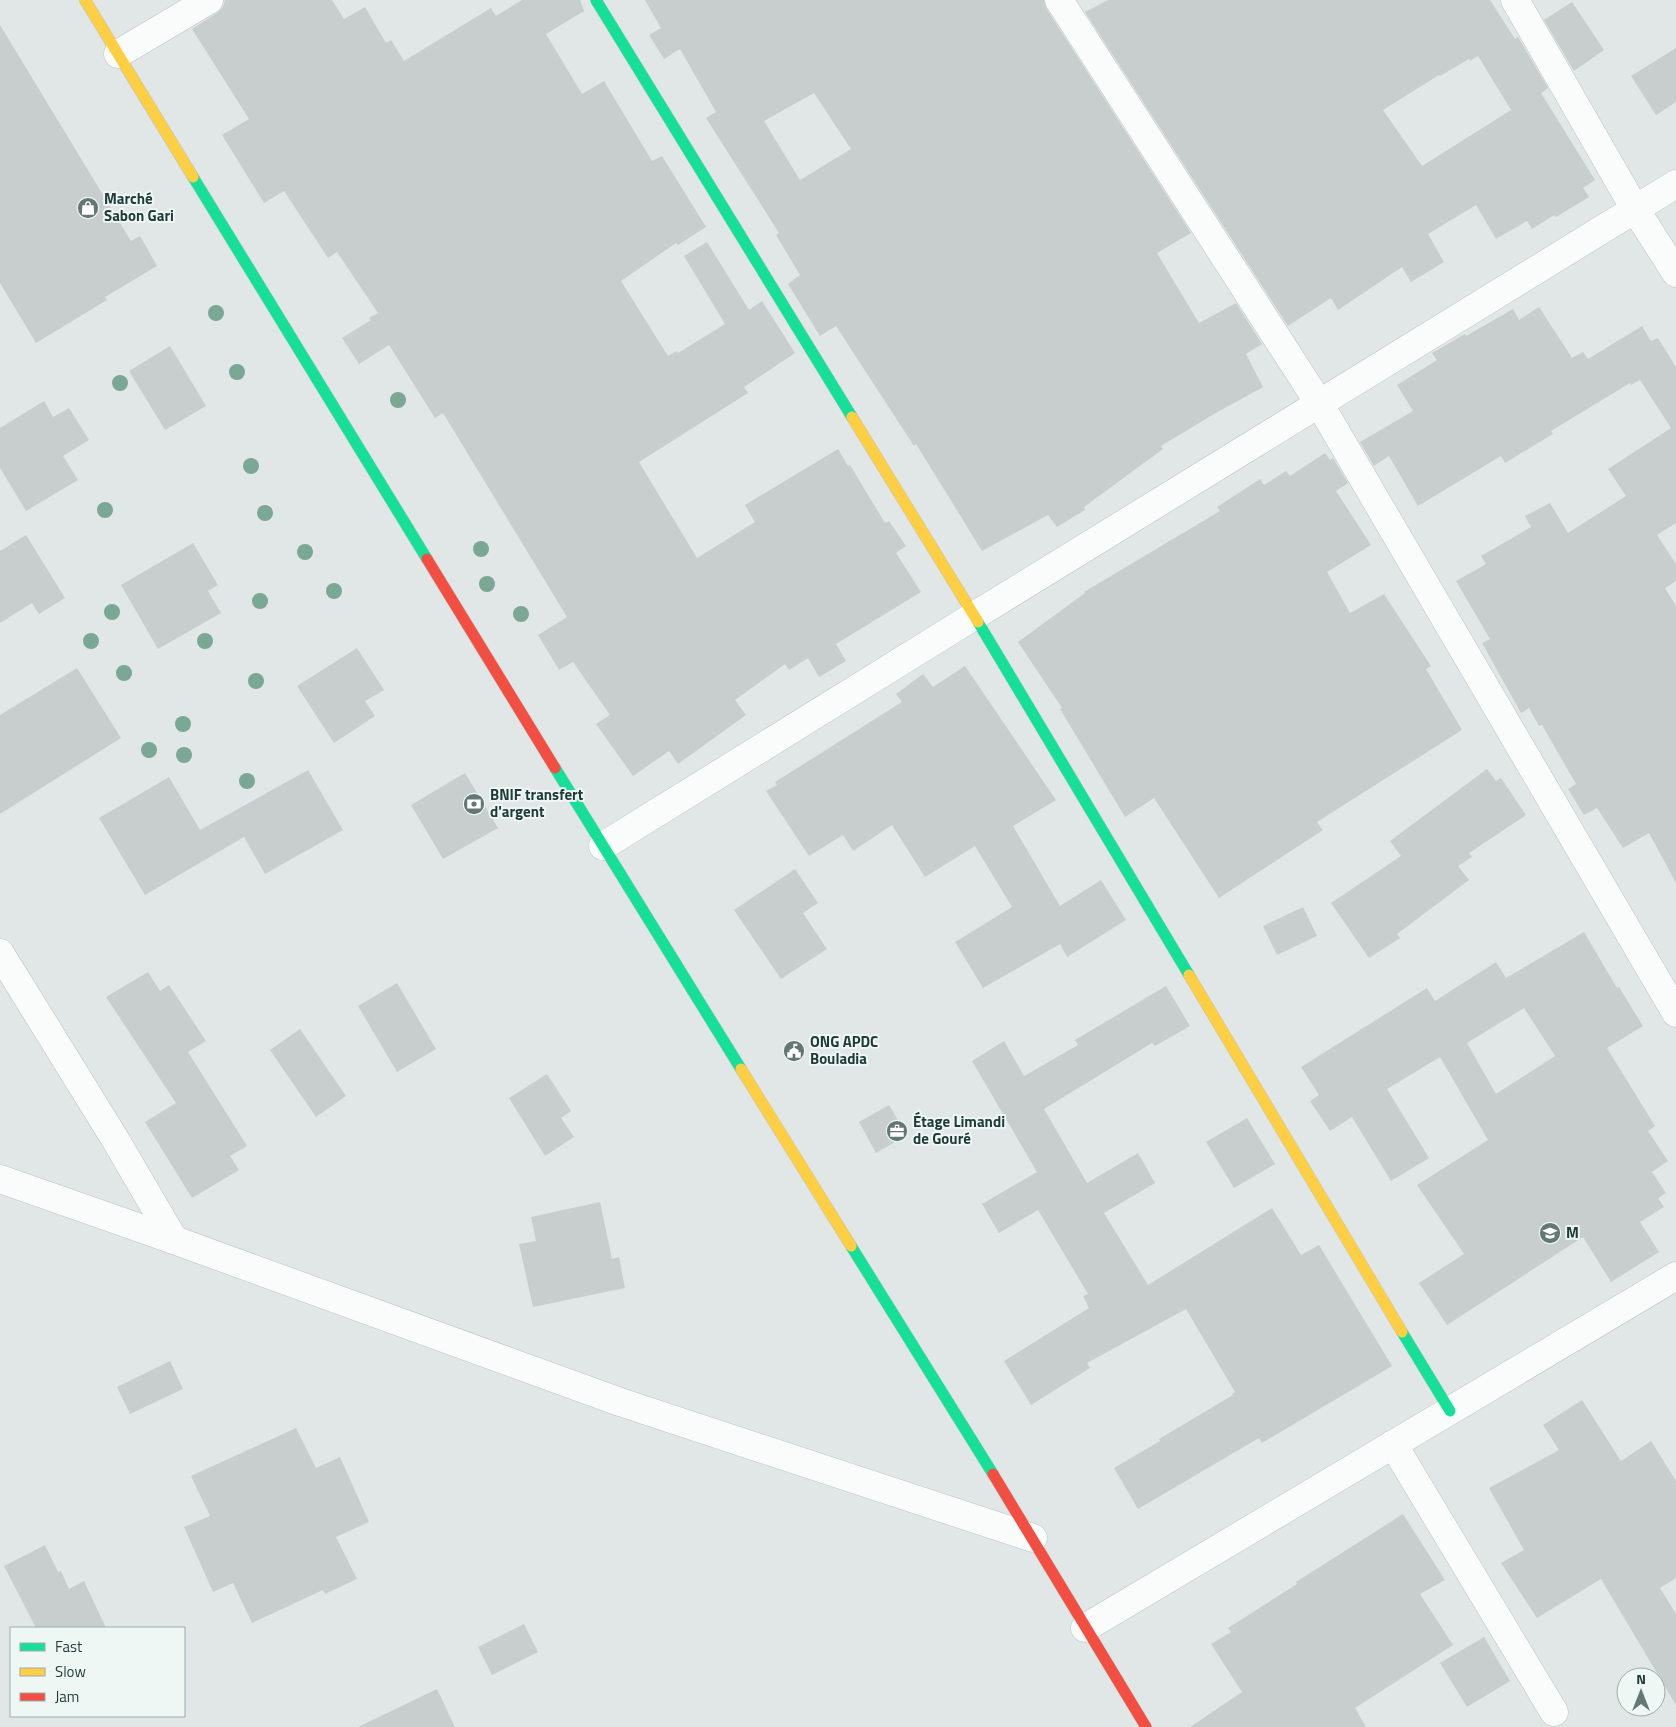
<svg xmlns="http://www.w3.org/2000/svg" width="1676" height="1727" viewBox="0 0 1676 1727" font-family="'Titillium Web',sans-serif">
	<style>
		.building { fill: #c8cecd; fill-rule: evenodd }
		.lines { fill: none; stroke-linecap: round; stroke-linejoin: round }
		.street-casing { stroke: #bec4c3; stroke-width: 29 }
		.fast-casing { stroke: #bdc5c4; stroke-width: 12 }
		.slow-casing { stroke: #bdc5c4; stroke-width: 12 }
		.jam-casing { stroke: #bdc5c4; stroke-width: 12 }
		.street { stroke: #fafbfb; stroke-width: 28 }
		.fast { stroke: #16e098; stroke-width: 11 }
		.slow { stroke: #ffcf43; stroke-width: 11 }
		.jam { stroke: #f24e42; stroke-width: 11 }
		.tree { fill: #7ba795 }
		.labels { text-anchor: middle; stroke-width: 4; stroke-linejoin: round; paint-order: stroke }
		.poi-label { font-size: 15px; font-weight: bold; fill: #1f3b38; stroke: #eef7f4; text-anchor: start }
	</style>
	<rect width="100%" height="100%" fill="#e1e7e6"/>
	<!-- building -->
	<g class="building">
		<path d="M 225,0 L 332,0 L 344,19 L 365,7 L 386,43 L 391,40 L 404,61 L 491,8 L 496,16 L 522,0 L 580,0 L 584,11 L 546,34 L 582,94 L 604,81 L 652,161 L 662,156 L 706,227 L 678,245 L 676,243 L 621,281 L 668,356 L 677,351 L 678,353 L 725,324 L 684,256 L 707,242 L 749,310 L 762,301 L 795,353 L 744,387 L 748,393 L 639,462 L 697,558 L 755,522 L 745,505 L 838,449 L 848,466 L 850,465 L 885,523 L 889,521 L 906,546 L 896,553 L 921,592 L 836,644 L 846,661 L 819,677 L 808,658 L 789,670 L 785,664 L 735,700 L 746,715 L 678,764 L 669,751 L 633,776 L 596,724 L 610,715 L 573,662 L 559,670 L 538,635 L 567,617 L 443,413 L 435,418 L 389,345 L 359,364 L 342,338 L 371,320 L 369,318 L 378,313 L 337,252 L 328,258 L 284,191 L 264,203 L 222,135 L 249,119 L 192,29 L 217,13 L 223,7 Z"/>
		<path d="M 645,0 L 1044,0 L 1046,8 L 1191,233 L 1157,253 L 1199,323 L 1236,303 L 1262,344 L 1246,354 L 1263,387 L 1214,414 L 1161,446 L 1163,449 L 1084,507 L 1085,510 L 1057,527 L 1048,515 L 982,551 L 916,444 L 914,446 L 836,326 L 820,336 L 788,284 L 800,275 L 776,235 L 779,233 L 706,118 L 716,112 L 680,49 L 664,59 L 649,35 L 661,28 ZM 814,93 L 851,149 L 800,180 L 764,121 Z"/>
		<path d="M 1108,0 L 1490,0 L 1515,39 L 1518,37 L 1548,88 L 1541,93 L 1595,180 L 1583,188 L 1589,197 L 1556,217 L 1554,215 L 1532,229 L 1527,221 L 1496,239 L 1476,205 L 1428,234 L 1444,262 L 1411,282 L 1402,267 L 1338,310 L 1331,298 L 1288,326 L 1085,12 ZM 1478,56 L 1511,110 L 1422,166 L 1383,110 L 1439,75 L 1440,76 L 1469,59 L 1470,61 Z"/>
		<path d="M 1572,2 L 1604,50 L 1574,71 L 1544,20 Z"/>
		<path d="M 0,25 L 131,241 L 140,236 L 157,266 L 105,297 L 107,300 L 36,343 L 0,283 Z"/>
		<path d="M 1676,48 L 1676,102 L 1656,115 L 1631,76 Z"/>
		<path d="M 1539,307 L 1572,358 L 1583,352 L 1588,359 L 1642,326 L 1651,341 L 1658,338 L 1676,367 L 1676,523 L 1657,535 L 1676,564 L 1676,581 L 1665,588 L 1676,606 L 1676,883 L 1649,833 L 1623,848 L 1597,808 L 1584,815 L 1568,789 L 1576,784 L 1542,725 L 1539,726 L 1529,708 L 1521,713 L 1482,643 L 1490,639 L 1456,581 L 1486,564 L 1481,556 L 1531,527 L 1525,516 L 1550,503 L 1568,533 L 1626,496 L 1608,469 L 1671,428 L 1640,380 L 1631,385 L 1630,383 L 1551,431 L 1553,434 L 1505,463 L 1501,456 L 1418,506 L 1389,456 L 1374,466 L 1360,442 L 1413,411 L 1397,385 L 1437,360 L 1432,353 L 1465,334 L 1466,336 L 1513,309 L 1519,320 Z"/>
		<path d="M 170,346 L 206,406 L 165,430 L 129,371 Z"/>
		<path d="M 44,401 L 53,417 L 69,408 L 89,440 L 63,456 L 78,480 L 26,511 L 0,468 L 0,428 Z"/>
		<path d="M 1325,453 L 1330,460 L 1333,458 L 1348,483 L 1336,491 L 1371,545 L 1327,572 L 1350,613 L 1384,594 L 1431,666 L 1426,669 L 1462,730 L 1317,822 L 1323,830 L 1219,898 L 1154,798 L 1125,817 L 1060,709 L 1062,708 L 1018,642 L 1085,593 L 1084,592 L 1220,511 L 1217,507 L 1260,479 L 1264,485 L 1286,471 L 1290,476 Z"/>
		<path d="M 26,535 L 65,598 L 39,614 L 32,603 L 0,623 L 0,551 Z"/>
		<path d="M 193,543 L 218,585 L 208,591 L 221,613 L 158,649 L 121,585 Z"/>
		<path d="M 357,648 L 384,690 L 365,701 L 375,716 L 334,743 L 297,686 Z"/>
		<path d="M 965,666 L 1056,800 L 1013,826 L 1060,906 L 1101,880 L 1126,920 L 1067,957 L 1060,944 L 983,988 L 955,942 L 1012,907 L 975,846 L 925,877 L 892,825 L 853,851 L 843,835 L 809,856 L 766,791 L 777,785 L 775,782 L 902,702 L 896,694 L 923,674 L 933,687 Z"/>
		<path d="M 77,668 L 121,738 L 0,814 L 0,715 Z"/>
		<path d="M 1487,769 L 1496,781 L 1501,778 L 1526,815 L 1469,853 L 1472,857 L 1458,866 L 1469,880 L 1397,934 L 1400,938 L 1369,958 L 1331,903 L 1401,856 L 1390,841 Z"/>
		<path d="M 308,770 L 343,830 L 265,874 L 244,837 L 145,895 L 99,818 L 169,777 L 200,830 Z"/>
		<path d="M 465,773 L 498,828 L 443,859 L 411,805 Z"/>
		<path d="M 795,869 L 818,903 L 803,913 L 827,949 L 781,979 L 734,910 Z"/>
		<path d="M 1303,907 L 1317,936 L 1277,955 L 1263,926 Z"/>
		<path d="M 1584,932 L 1617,988 L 1619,987 L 1643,1026 L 1607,1048 L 1655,1126 L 1648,1131 L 1668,1161 L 1652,1172 L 1666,1193 L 1658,1198 L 1664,1207 L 1640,1222 L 1659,1252 L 1611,1282 L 1583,1237 L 1447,1325 L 1419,1283 L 1464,1254 L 1417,1185 L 1488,1140 L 1440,1057 L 1387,1089 L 1429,1158 L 1391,1181 L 1352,1117 L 1330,1131 L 1310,1101 L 1319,1095 L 1301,1067 L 1427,988 L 1435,1001 L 1496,962 L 1506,978 ZM 1524,1008 L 1555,1056 L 1496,1094 L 1467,1043 Z"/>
		<path d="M 148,972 L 160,991 L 169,985 L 206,1041 L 188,1052 L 247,1146 L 230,1156 L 239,1170 L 192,1198 L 145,1122 L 176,1103 L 106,997 Z"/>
		<path d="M 397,983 L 436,1049 L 397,1072 L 358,1006 Z"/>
		<path d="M 1166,986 L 1190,1026 L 1155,1046 L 1152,1043 L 1044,1109 L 1087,1183 L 1138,1153 L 1155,1183 L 1104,1213 L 1148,1285 L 1272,1208 L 1301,1255 L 1319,1245 L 1392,1366 L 1262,1443 L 1259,1438 L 1138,1509 L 1114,1468 L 1160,1441 L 1159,1439 L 1233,1395 L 1232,1394 L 1235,1392 L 1186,1309 L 1087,1363 L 1090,1368 L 1031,1405 L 1004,1361 L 1089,1308 L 1083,1296 L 1088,1294 L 1038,1210 L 999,1233 L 982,1204 L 1037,1172 L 972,1061 L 1004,1041 L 1024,1076 L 1078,1045 L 1075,1040 Z"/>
		<path d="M 300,1029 L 346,1096 L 316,1117 L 270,1050 Z"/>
		<path d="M 547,1074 L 571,1111 L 561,1118 L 574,1137 L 545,1156 L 509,1098 Z"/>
		<path d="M 889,1105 L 907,1135 L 876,1153 L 859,1122 Z"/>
		<path d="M 1247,1118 L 1275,1164 L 1234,1188 L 1206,1142 Z"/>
		<path d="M 600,1202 L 612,1259 L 619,1257 L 625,1288 L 533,1307 L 519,1244 L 536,1241 L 531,1217 Z"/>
		<path d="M 170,1361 L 183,1389 L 130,1414 L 117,1387 Z"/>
		<path d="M 1582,1400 L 1621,1461 L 1651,1441 L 1676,1481 L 1676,1578 L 1660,1588 L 1676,1614 L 1676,1705 L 1601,1579 L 1537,1618 L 1501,1563 L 1524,1550 L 1489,1488 L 1559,1450 L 1543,1425 Z"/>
		<path d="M 296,1428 L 316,1468 L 340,1457 L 369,1522 L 336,1537 L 357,1579 L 325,1594 L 323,1590 L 252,1623 L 233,1583 L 213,1592 L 184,1527 L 210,1516 L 191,1476 Z"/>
		<path d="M 1403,1514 L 1445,1580 L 1420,1594 L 1453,1645 L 1355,1708 L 1366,1727 L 1190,1727 L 1242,1692 L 1211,1644 L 1231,1632 L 1228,1628 L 1297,1584 L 1296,1582 Z"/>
		<path d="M 45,1545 L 58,1572 L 61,1571 L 69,1589 L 84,1581 L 106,1628 L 36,1628 L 4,1566 Z"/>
		<path d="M 524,1624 L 538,1652 L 492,1675 L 478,1647 Z"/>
		<path d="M 1484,1637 L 1510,1681 L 1467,1707 L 1440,1663 Z"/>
		<path d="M 437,1689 L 455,1727 L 358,1727 Z"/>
	</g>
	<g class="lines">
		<!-- street casing -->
		<g class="street-casing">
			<g id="street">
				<path d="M 1059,0 L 1319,403 L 1676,1013"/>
				<path d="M 1515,0 L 1635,209 L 1676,273"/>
				<path d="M 118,54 L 209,0"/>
				<path d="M 603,846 L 974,616 L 1676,184"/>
				<path d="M 0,953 L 115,1139 L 174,1240"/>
				<path d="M 0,1179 L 174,1240 L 620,1402 L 1033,1538"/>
				<path d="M 1393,1444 L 1554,1712"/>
				<path d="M 1085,1628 L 1676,1276"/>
			</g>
		</g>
		<!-- fast casing -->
		<g class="fast-casing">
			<g id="fast">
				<path d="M 596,0 L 852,417"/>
				<path d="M 193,177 L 427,559"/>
				<path d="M 978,622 L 1189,975"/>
				<path d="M 555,768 L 741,1069"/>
				<path d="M 851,1246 L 993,1474"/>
				<path d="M 1402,1332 L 1450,1411"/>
			</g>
		</g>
		<!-- slow casing -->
		<g class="slow-casing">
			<g id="slow">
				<path d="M 85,0 L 193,177"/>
				<path d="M 852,417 L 978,622"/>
				<path d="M 1189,975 L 1402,1332"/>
				<path d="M 741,1069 L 851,1246"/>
			</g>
		</g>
		<!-- jam casing -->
		<g class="jam-casing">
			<g id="jam">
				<path d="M 427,559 L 555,768"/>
				<path d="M 993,1474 L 1146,1727"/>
			</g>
		</g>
		<!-- street -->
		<use href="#street" class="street"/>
		<!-- fast -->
		<use href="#fast" class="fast"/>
		<!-- slow -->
		<use href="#slow" class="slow"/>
		<!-- jam -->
		<use href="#jam" class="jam"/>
	</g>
	<!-- trees -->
	<g class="tree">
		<circle cx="216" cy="313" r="8"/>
		<circle cx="237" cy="372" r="8"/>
		<circle cx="120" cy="383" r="8"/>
		<circle cx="398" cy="400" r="8"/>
		<circle cx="251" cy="466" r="8"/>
		<circle cx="105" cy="510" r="8"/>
		<circle cx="265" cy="513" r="8"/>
		<circle cx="481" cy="549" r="8"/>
		<circle cx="305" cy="552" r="8"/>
		<circle cx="487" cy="584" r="8"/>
		<circle cx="334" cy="591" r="8"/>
		<circle cx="260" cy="601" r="8"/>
		<circle cx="112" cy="612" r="8"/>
		<circle cx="521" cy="614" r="8"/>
		<circle cx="91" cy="641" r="8"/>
		<circle cx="205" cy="641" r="8"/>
		<circle cx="124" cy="673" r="8"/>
		<circle cx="256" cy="681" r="8"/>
		<circle cx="183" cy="724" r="8"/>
		<circle cx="149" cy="750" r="8"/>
		<circle cx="184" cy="755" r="8"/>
		<circle cx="247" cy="781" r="8"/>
	</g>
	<!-- icons -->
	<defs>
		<g id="shop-disc" transform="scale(1.125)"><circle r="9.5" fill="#637775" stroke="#eef7f4"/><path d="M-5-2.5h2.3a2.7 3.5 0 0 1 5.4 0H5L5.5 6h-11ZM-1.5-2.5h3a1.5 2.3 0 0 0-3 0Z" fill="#fff"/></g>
		<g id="bank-disc" transform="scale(1.125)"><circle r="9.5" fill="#637775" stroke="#eef7f4"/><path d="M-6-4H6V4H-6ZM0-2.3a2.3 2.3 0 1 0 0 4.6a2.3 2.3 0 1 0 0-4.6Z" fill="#fff"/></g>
		<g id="civic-disc" transform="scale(1.125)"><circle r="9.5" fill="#637775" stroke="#eef7f4"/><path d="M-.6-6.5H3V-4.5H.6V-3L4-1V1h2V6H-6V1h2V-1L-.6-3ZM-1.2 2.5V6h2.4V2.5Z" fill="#fff"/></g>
		<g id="office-disc" transform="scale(1.125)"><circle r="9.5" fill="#637775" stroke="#eef7f4"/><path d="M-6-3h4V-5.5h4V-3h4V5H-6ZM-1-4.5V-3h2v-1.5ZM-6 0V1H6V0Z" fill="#fff"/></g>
		<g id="school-disc" transform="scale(1.125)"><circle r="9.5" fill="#637775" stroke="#eef7f4"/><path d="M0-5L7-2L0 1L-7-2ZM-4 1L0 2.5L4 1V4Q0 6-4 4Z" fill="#fff"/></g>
	</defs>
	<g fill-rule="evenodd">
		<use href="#shop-disc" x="88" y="208"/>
		<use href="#bank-disc" x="474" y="804"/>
		<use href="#civic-disc" x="794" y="1051"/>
		<use href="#office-disc" x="897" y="1131"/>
		<use href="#school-disc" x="1550" y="1233"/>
	</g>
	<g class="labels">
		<!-- poi labels -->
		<g class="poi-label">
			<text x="104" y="204">Marché<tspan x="104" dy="17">Sabon Gari</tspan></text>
			<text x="490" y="800">BNIF transfert<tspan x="490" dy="17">d'argent</tspan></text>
			<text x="810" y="1047">ONG APDC<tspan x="810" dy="17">Bouladia</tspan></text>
			<text x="913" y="1127">Étage Limandi<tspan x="913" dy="17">de Gouré</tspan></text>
			<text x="1566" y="1238">M</text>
		</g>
	</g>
	<!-- legend -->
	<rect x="10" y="1627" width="175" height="90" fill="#eef7f4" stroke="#9baca9"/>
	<rect x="20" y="1643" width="25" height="8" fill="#16e098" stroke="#9baca9"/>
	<text x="55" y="1652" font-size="15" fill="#1f3b38">Fast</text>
	<rect x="20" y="1668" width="25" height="8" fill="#ffcf43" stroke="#9baca9"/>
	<text x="55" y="1677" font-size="15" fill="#1f3b38">Slow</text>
	<rect x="20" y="1693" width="25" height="8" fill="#f24e42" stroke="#9baca9"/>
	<text x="55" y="1702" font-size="15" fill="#1f3b38">Jam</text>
	<!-- north arrow -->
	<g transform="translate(1641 1692)"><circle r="24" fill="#eef7f4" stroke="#9baca9"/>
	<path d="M0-4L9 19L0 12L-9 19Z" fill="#637775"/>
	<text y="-8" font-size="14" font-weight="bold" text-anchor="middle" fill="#1f3b38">N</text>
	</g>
</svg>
